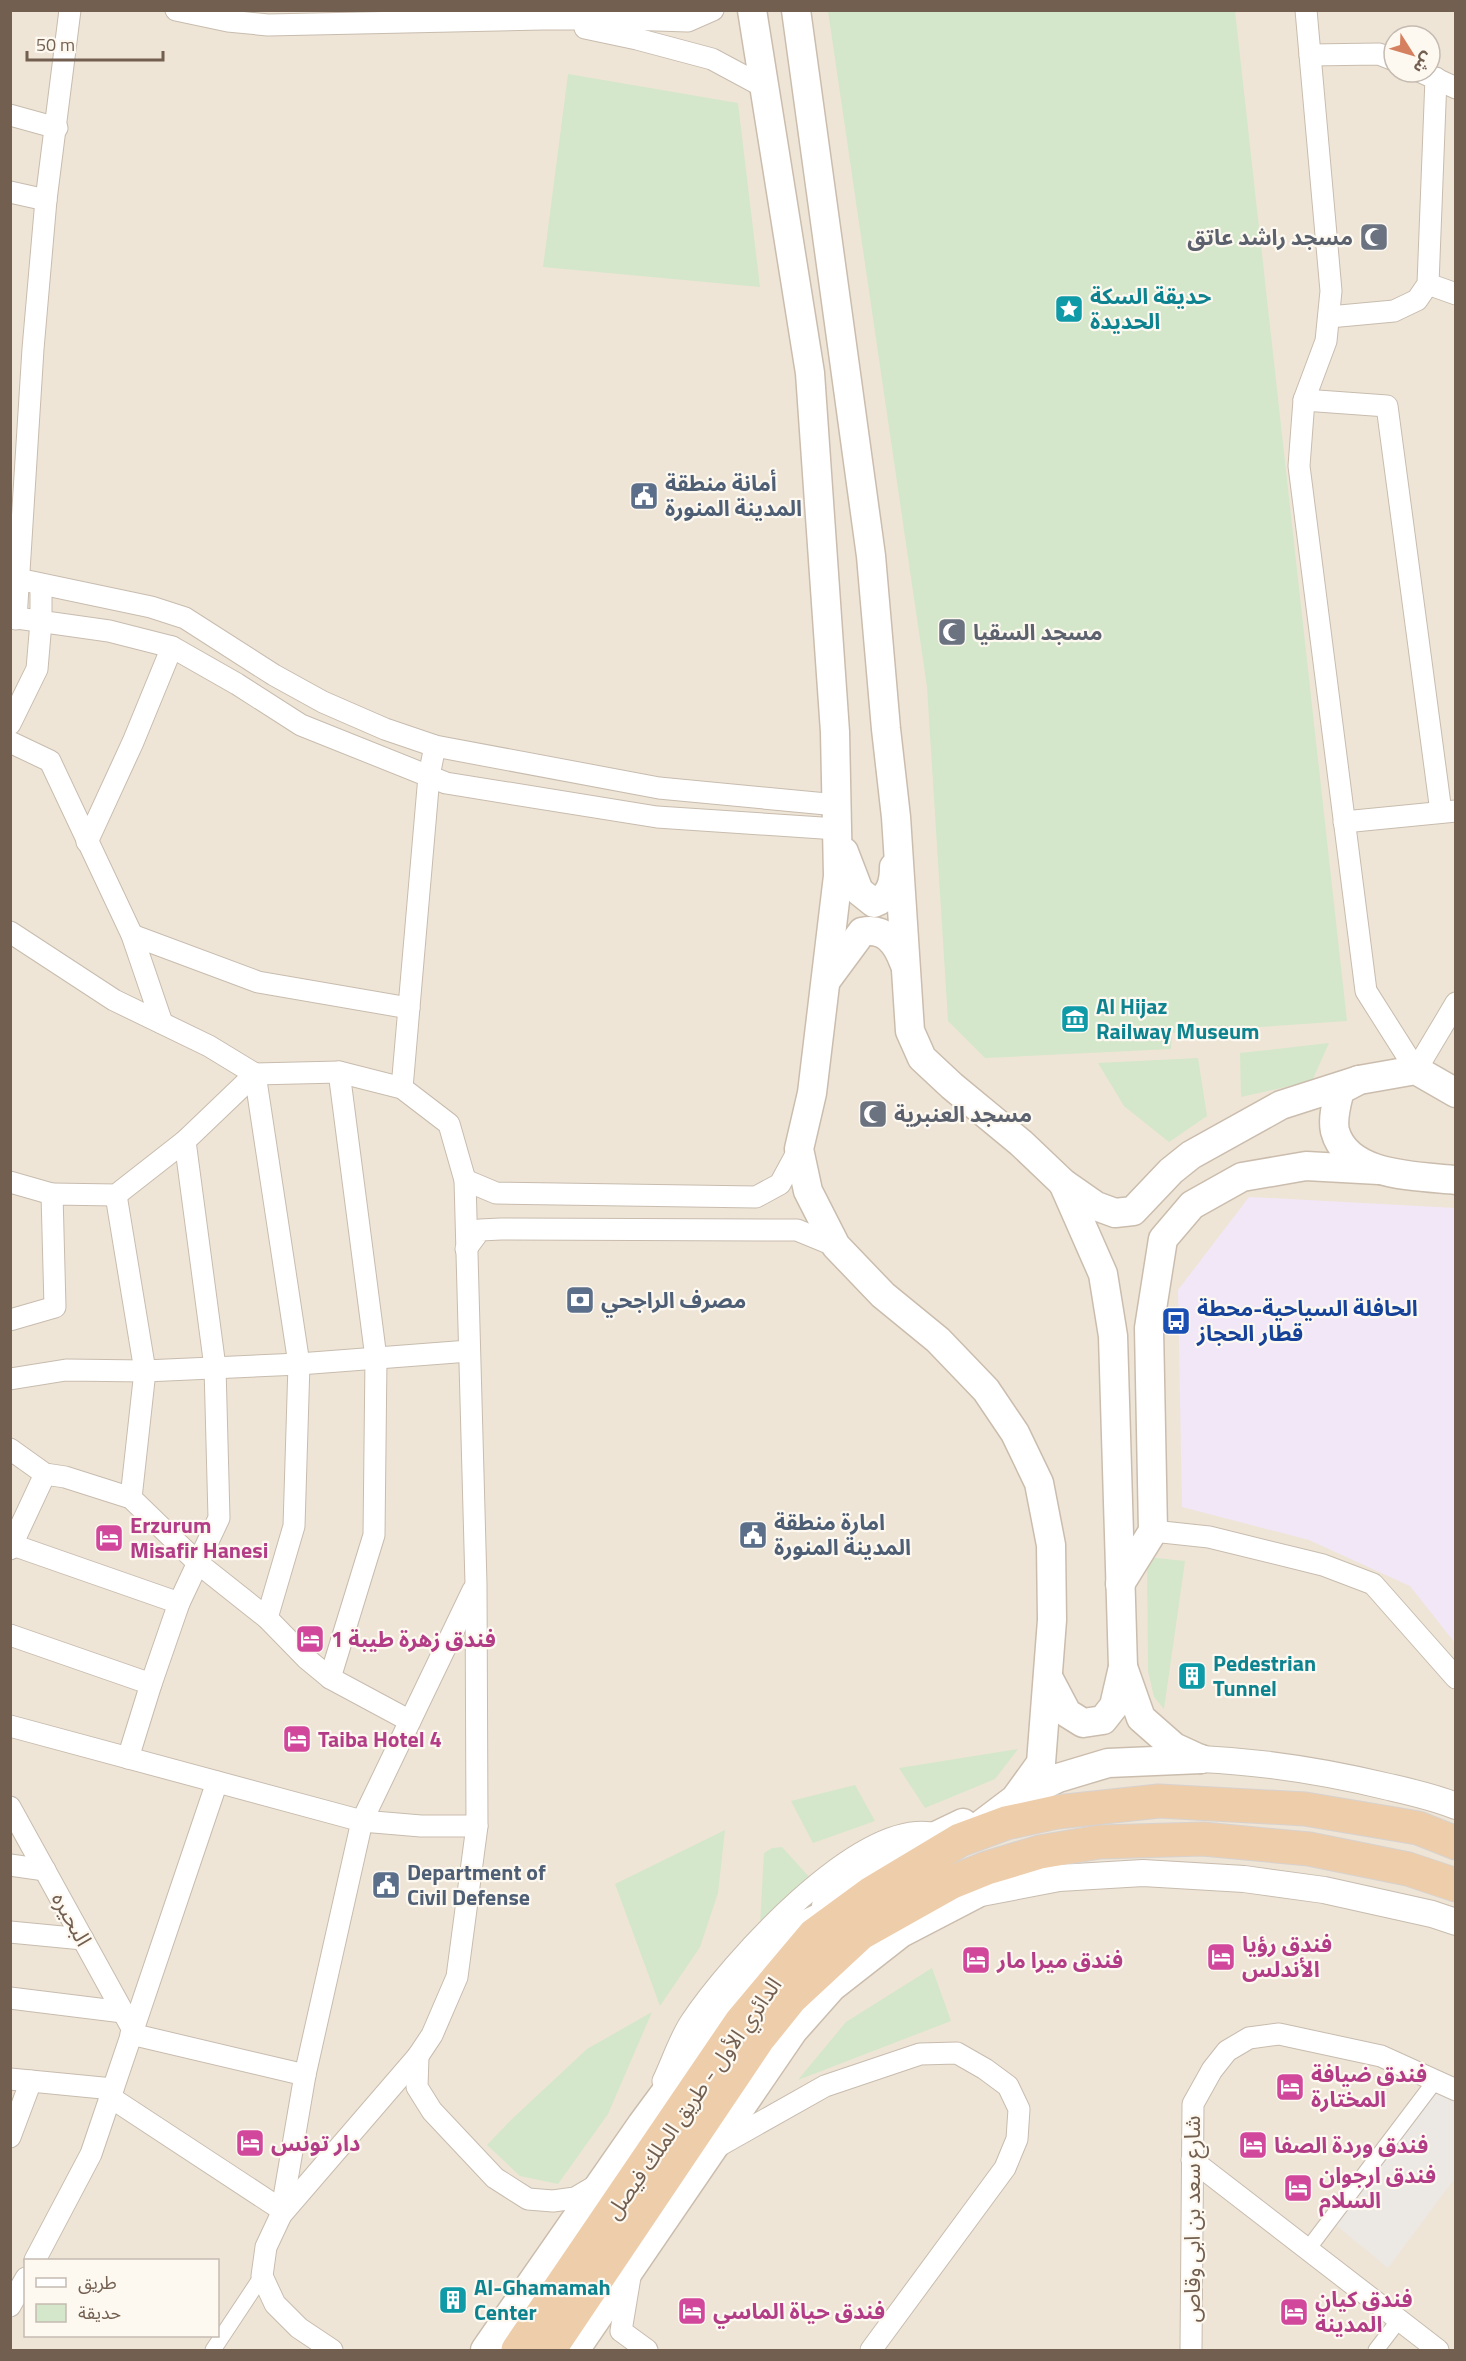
<svg xmlns="http://www.w3.org/2000/svg" width="1466" height="2361" viewBox="0 0 1466 2361" font-family="'Titillium Web','Noto Sans Arabic',sans-serif">
	<style>
		.residential { fill: #eee5d7; fill-rule: evenodd }
		.industrial { fill: #ece8e3 }
		.education { fill: #f2e7f7 }
		.green { fill: #d4e7ca }
		.lines { fill: none; stroke-linecap: round; stroke-linejoin: round }
		.pedestrian-casing { stroke: #c8bcae; stroke-width: 17 }
		.minor-casing { stroke: #c8bcae; stroke-width: 23 }
		.tertiary-casing { stroke: #c8bcae; stroke-width: 28 }
		.secondary-casing { stroke: #cbbdad; stroke-width: 31 }
		.trunk-casing { stroke: #d8d2ce; stroke-width: 35 }
		.pedestrian { stroke: #fff; stroke-width: 15 }
		.minor { stroke: #fff; stroke-width: 21 }
		.tertiary { stroke: #fff; stroke-width: 26 }
		.secondary { stroke: #fff; stroke-width: 28 }
		.trunk { stroke: #eecdaa; stroke-width: 33 }
		.labels { text-anchor: middle; stroke-width: 4.5; stroke-linejoin: round; paint-order: stroke }
		.worship-label { font-size: 22px; font-weight: bold; fill: #5b616d; stroke: #fdf9f1; text-anchor: start }
		.culture-label { font-size: 22px; font-weight: bold; fill: #0d838f; stroke: #fdf9f1; text-anchor: start }
		.service-label { font-size: 22px; font-weight: bold; fill: #4e5e75; stroke: #fdf9f1; text-anchor: start }
		.transit-label { font-size: 22px; font-weight: bold; fill: #164399; stroke: #fdf9f1; text-anchor: start }
		.hotel-label { font-size: 22px; font-weight: bold; fill: #b23c85; stroke: #fdf9f1; text-anchor: start }
		.street-label { font-size: 22px; fill: #725f50; stroke: #fdf9f1 }
	</style>
	<rect width="100%" height="100%" fill="#faf5ea"/>
	<!-- residential -->
	<path class="residential" d="M 11,11 L 1455,11 L 1455,2350 L 11,2350 ZM 1394,36 L 1430,36 L 1430,72 L 1394,72 ZM 26,2260 L 218,2260 L 218,2336 L 26,2336 Z"/>
	<!-- industrial -->
	<path class="industrial" d="M 1435,2086 L 1455,2097 L 1455,2178 L 1388,2268 L 1332,2222 Z"/>
	<!-- education -->
	<path class="education" d="M 1249,1197 L 1455,1208 L 1455,1643 L 1410,1586 L 1309,1540 L 1182,1507 L 1178,1290 Z"/>
	<!-- green -->
	<g class="green">
		<path d="M 828,11 L 1235,11 L 1347,1021 L 1172,1033 L 1171,1049 L 985,1058 L 948,1021 L 927,687 Z"/>
		<path d="M 568,74 L 738,103 L 760,287 L 543,267 Z"/>
		<path d="M 1329,1043 L 1312,1081 L 1241,1097 L 1240,1053 Z"/>
		<path d="M 1198,1058 L 1207,1116 L 1169,1142 L 1124,1106 L 1098,1063 Z"/>
		<path d="M 1147,1557 L 1185,1561 L 1164,1709 L 1154,1697 L 1148,1671 Z"/>
		<path d="M 1018,1749 L 995,1779 L 925,1808 L 899,1768 Z"/>
		<path d="M 855,1785 L 875,1821 L 813,1843 L 791,1801 Z"/>
		<path d="M 725,1830 L 718,1893 L 700,1947 L 660,2006 L 615,1884 Z"/>
		<path d="M 782,1847 L 812,1880 L 760,1925 L 764,1853 L 772,1848 Z"/>
		<path d="M 932,1968 L 951,2021 L 798,2080 L 846,2022 Z"/>
		<path d="M 652,2012 L 608,2114 L 558,2184 L 520,2176 L 487,2145 L 513,2118 L 587,2049 Z"/>
	</g>
	<g class="lines">
		<!-- pedestrian casing -->
		<g class="pedestrian-casing">
			<g id="pedestrian">
				<path d="M 1308,2249 L 1435,2081"/>
				<path d="M 213,2350 L 262,2276"/>
				<path d="M 1376,2350 L 1399,2320"/>
			</g>
		</g>
		<!-- minor casing -->
		<g class="minor-casing">
			<g id="minor">
				<path d="M 176,10 L 228,21 L 268,25 L 543,19 L 625,19 L 688,21 L 713,10"/>
				<path d="M 1306,10 L 1331,291 L 1326,341 L 1304,400 L 1299,466 L 1366,991 L 1416,1070 L 1456,1003"/>
				<path d="M 585,28 L 637,39 L 712,59 L 766,88"/>
				<path d="M 1310,55 L 1379,54 L 1394,60"/>
				<path d="M 1421,72 L 1456,88"/>
				<path d="M 10,115 L 57,128"/>
				<path d="M 10,192 L 46,200"/>
				<path d="M 1428,284 L 1456,294"/>
				<path d="M 1329,317 L 1394,311 L 1417,300 L 1428,284 L 1436,78"/>
				<path d="M 1304,400 L 1387,406 L 1441,812"/>
				<path d="M 18,579 L 151,607 L 185,618 L 274,675 L 323,702 L 385,729 L 435,746 L 659,788 L 837,805"/>
				<path d="M 10,617 L 109,631 L 172,647 L 237,684 L 301,725 L 446,783 L 657,817 L 837,829"/>
				<path d="M 16,619 L 33,349 L 46,200 L 70,10"/>
				<path d="M 10,724 L 37,669 L 41,622 L 41,585"/>
				<path d="M 10,742 L 50,761 L 132,935 L 162,1023"/>
				<path d="M 1344,822 L 1456,811"/>
				<path d="M 87,842 L 133,742 L 172,647"/>
				<path d="M 10,932 L 114,1000 L 209,1046 L 255,1074 L 299,1364 L 294,1526 L 267,1618"/>
				<path d="M 132,935 L 258,982 L 409,1008"/>
				<path d="M 402,1088 L 429,776 L 435,746"/>
				<path d="M 465,1180 L 496,1193 L 756,1197 L 780,1184 L 799,1149"/>
				<path d="M 10,1182 L 52,1194"/>
				<path d="M 116,1195 L 145,1371 L 131,1498"/>
				<path d="M 466,1249 L 480,1230 L 501,1229 L 797,1230 L 836,1246"/>
				<path d="M 10,1320 L 55,1307 L 52,1194 L 116,1195 L 185,1141 L 255,1074 L 339,1072 L 402,1088 L 449,1124 L 465,1180 L 476,1584 L 477,1826 L 421,1826 L 362,1821 L 10,1726"/>
				<path d="M 10,1379 L 66,1370 L 145,1371 L 299,1364 L 469,1351"/>
				<path d="M 10,1449 L 45,1474 L 65,1477 L 131,1498 L 199,1564 L 267,1618 L 307,1659 L 330,1678 L 410,1721"/>
				<path d="M 1153,1531 L 1209,1537 L 1323,1565 L 1373,1584 L 1456,1678"/>
				<path d="M 10,1544 L 179,1603 L 151,1684 L 10,1635"/>
				<path d="M 10,1549 L 45,1474"/>
				<path d="M 179,1603 L 219,1518 L 215,1367 L 185,1141"/>
				<path d="M 330,1678 L 374,1535 L 376,1358 L 339,1072"/>
				<path d="M 128,1758 L 151,1684"/>
				<path d="M 10,1807 L 133,2030"/>
				<path d="M 10,1865 L 45,1870"/>
				<path d="M 10,1932 L 83,1939"/>
				<path d="M 10,1998 L 123,2012"/>
				<path d="M 131,2034 L 305,2075"/>
				<path d="M 418,2056 L 417,2087 L 432,2111 L 495,2178 L 528,2199 L 553,2201 L 575,2198 L 597,2185"/>
				<path d="M 10,2079 L 113,2089"/>
				<path d="M 663,2081 C 672,2062 679,2040 690,2023 C 728,1965 861,1815 936,1834"/>
				<path d="M 110,2097 L 282,2210"/>
				<path d="M 10,2137 L 31,2081"/>
				<path d="M 715,2148 L 825,2086 L 920,2054 L 957,2053 L 985,2069 L 1008,2086 L 1019,2109 L 1017,2139 L 1005,2168 L 871,2350"/>
				<path d="M 1192,2160 L 1438,2350"/>
				<path d="M 281,2215 L 305,2075 L 362,1821 L 473,1590"/>
				<path d="M 35,2260 L 91,2154 L 217,1782"/>
				<path d="M 631,2271 L 621,2331 L 647,2350"/>
				<path d="M 10,2306 L 26,2278"/>
				<path d="M 332,2350 L 299,2328 L 275,2304 L 262,2276 L 266,2247 L 281,2215 L 418,2056 L 432,2035 L 457,1977 L 477,1826"/>
				<path d="M 1191,2350 L 1193,2104 L 1212,2070 L 1227,2051 L 1249,2038 L 1279,2034 L 1381,2056 L 1456,2090"/>
			</g>
		</g>
		<!-- tertiary casing -->
		<g class="tertiary-casing">
			<g id="tertiary">
				<path d="M 1201,1759 C 1265,1762 1327,1772 1389,1787 C 1411,1792 1434,1797 1456,1806"/>
				<path d="M 958,1887 L 976,1894 L 1059,1878 L 1143,1873 L 1244,1879 L 1324,1890 L 1432,1914 L 1456,1922"/>
			</g>
		</g>
		<!-- secondary casing -->
		<g class="secondary-casing">
			<g id="secondary">
				<path d="M 752,10 L 810,373 L 835,732 L 838,876 L 812,1093 L 799,1149 L 808,1191 L 836,1246 L 883,1295 L 938,1340 L 986,1390 L 1015,1433 L 1039,1483 L 1051,1545 L 1052,1620 L 1041,1763 L 1015,1799 L 974,1830"/>
				<path d="M 796,10 L 871,556 L 886,729 L 896,817 L 910,1031 L 922,1058 L 952,1086 L 1021,1143 L 1063,1183 L 1096,1206 L 1115,1213 L 1133,1211 L 1171,1171 L 1191,1155 L 1281,1105 L 1359,1080"/>
				<path d="M 844,852 L 859,891 L 874,903 C 890,897 894,884 894,867"/>
				<path d="M 828,978 L 862,932 C 885,927 897,943 904,963"/>
				<path d="M 1456,1093 L 1416,1070 L 1359,1080 L 1340,1090 C 1337,1102 1332,1118 1335,1131 C 1347,1177 1418,1176 1456,1180"/>
				<path d="M 1120,1584 L 1153,1531 L 1149,1328 L 1163,1239 L 1192,1205 L 1242,1177 L 1306,1166 L 1379,1170"/>
				<path d="M 1123,1667 L 1141,1718 L 1174,1747 L 1200,1759"/>
				<path d="M 1048,1677 L 1067,1713 L 1083,1723 L 1103,1720 L 1114,1706 L 1123,1667 L 1113,1336 L 1103,1274 L 1063,1183"/>
				<path d="M 1018,1797 L 1058,1778 L 1108,1763 L 1201,1759"/>
				<path d="M 826,1906 L 892,1857 L 963,1823"/>
				<path d="M 485,2350 L 642,2124 L 755,1971 L 796,1929 L 833,1911"/>
				<path d="M 575,2350 L 793,2031 L 832,1987 L 901,1933 L 976,1894"/>
			</g>
		</g>
		<!-- trunk casing -->
		<g class="trunk-casing">
			<g id="trunk">
				<path d="M 518,2350 L 741,2022 L 814,1935 L 870,1894 L 960,1840 L 1006,1823 L 1057,1812 L 1159,1801 L 1305,1809 L 1418,1828 L 1456,1843"/>
				<path d="M 549,2350 L 758,2039 L 791,1998 L 861,1933 L 950,1883 L 987,1868 L 1040,1852 L 1099,1842 L 1203,1839 L 1309,1849 L 1408,1869 L 1456,1885"/>
			</g>
		</g>
		<!-- pedestrian -->
		<use href="#pedestrian" class="pedestrian"/>
		<!-- minor -->
		<use href="#minor" class="minor"/>
		<!-- tertiary -->
		<use href="#tertiary" class="tertiary"/>
		<!-- secondary -->
		<use href="#secondary" class="secondary"/>
		<!-- trunk -->
		<use href="#trunk" class="trunk"/>
	</g>
	<!-- icons -->
	<defs>
		<g id="mosque-square" transform="scale(1.5)"><rect x="-9" y="-9" width="18" height="18" rx="4" fill="#6b7280" stroke="#fdf9f1"/><path d="M3.5-4.9A6 6 0 1 0 3.5 4.9A5 5 0 1 1 3.5-4.9Z" fill="#fff"/></g>
		<g id="sight-square" transform="scale(1.5)"><rect x="-9" y="-9" width="18" height="18" rx="4" fill="#0f9aa8" stroke="#fdf9f1"/><path d="M0-6L1.8-2.2L6-1.7L2.9 1.2L3.7 5.4L0 3.3L-3.7 5.4L-2.9 1.2L-6-1.7L-1.8-2.2Z" fill="#fff"/></g>
		<g id="civic-square" transform="scale(1.5)"><rect x="-9" y="-9" width="18" height="18" rx="4" fill="#5c6f8a" stroke="#fdf9f1"/><path d="M-.6-6.5H3V-4.5H.6V-3L4-1V1h2V6H-6V1h2V-1L-.6-3ZM-1.2 2.5V6h2.4V2.5Z" fill="#fff"/></g>
		<g id="museum-square" transform="scale(1.5)"><rect x="-9" y="-9" width="18" height="18" rx="4" fill="#0f9aa8" stroke="#fdf9f1"/><path d="M0-6L6-3V-2H-6V-3ZM-5-1h2V3h-2ZM-1-1h2V3h-2ZM3-1h2V3H3ZM-6 4H6V6H-6Z" fill="#fff"/></g>
		<g id="bank-square" transform="scale(1.5)"><rect x="-9" y="-9" width="18" height="18" rx="4" fill="#5c6f8a" stroke="#fdf9f1"/><path d="M-6-4H6V4H-6ZM0-2.3a2.3 2.3 0 1 0 0 4.6a2.3 2.3 0 1 0 0-4.6Z" fill="#fff"/></g>
		<g id="bus-square" transform="scale(1.5)"><rect x="-9" y="-9" width="18" height="18" rx="4" fill="#1a4fb4" stroke="#fdf9f1"/><path d="M-5-6H5V4H4V6H2V4H-2V6H-4V4H-5ZM-3.5-4V0h7V-4ZM-3.5 1.2v1.5H-2V1.2ZM2 1.2v1.5H3.5V1.2Z" fill="#fff"/></g>
		<g id="hotel-square" transform="scale(1.5)"><rect x="-9" y="-9" width="18" height="18" rx="4" fill="#d1479c" stroke="#fdf9f1"/><path d="M-6-4.5h1.5V1H6V5H4.5V3h-9V5H-6ZM-4 0a1.8 1.8 0 1 1 3.6 0ZM.5 0V-2.5h3Q6-2.5 6 0Z" fill="#fff"/></g>
		<g id="building-square" transform="scale(1.5)"><rect x="-9" y="-9" width="18" height="18" rx="4" fill="#0f9aa8" stroke="#fdf9f1"/><path d="M-4-6H4V6H1V3H-1V6H-4ZM-2.5-4.3h1.7v1.8h-1.7ZM.8-4.3h1.7v1.8H.8ZM-2.5-1h1.7V.8h-1.7ZM.8-1h1.7V.8H.8Z" fill="#fff"/></g>
	</defs>
	<g fill-rule="evenodd">
		<use href="#mosque-square" x="1374" y="237"/>
		<use href="#sight-square" x="1069" y="309"/>
		<use href="#civic-square" x="644" y="496"/>
		<use href="#mosque-square" x="952" y="632"/>
		<use href="#museum-square" x="1075" y="1019"/>
		<use href="#mosque-square" x="873" y="1114"/>
		<use href="#bank-square" x="580" y="1300"/>
		<use href="#bus-square" x="1176" y="1321"/>
		<use href="#civic-square" x="753" y="1535"/>
		<use href="#hotel-square" x="109" y="1538"/>
		<use href="#hotel-square" x="310" y="1639"/>
		<use href="#building-square" x="1192" y="1676"/>
		<use href="#hotel-square" x="297" y="1739"/>
		<use href="#civic-square" x="386" y="1885"/>
		<use href="#hotel-square" x="1221" y="1957"/>
		<use href="#hotel-square" x="976" y="1960"/>
		<use href="#hotel-square" x="1290" y="2087"/>
		<use href="#hotel-square" x="250" y="2143"/>
		<use href="#hotel-square" x="1253" y="2145"/>
		<use href="#hotel-square" x="1298" y="2188"/>
		<use href="#building-square" x="453" y="2300"/>
		<use href="#hotel-square" x="692" y="2311"/>
		<use href="#hotel-square" x="1294" y="2312"/>
	</g>
	<g class="labels">
		<!-- worship labels -->
		<g class="worship-label">
			<text x="1353" y="245" text-anchor="end">مسجد راشد عاتق</text>
			<text x="973" y="640">مسجد السقيا</text>
			<text x="894" y="1122">مسجد العنبرية</text>
		</g>
		<!-- culture labels -->
		<g class="culture-label">
			<text x="1090" y="304">حديقة السكة<tspan x="1090" dy="25">الحديدة</tspan></text>
			<text x="1096" y="1014">Al Hijaz<tspan x="1096" dy="25">Railway Museum</tspan></text>
			<text x="1213" y="1671">Pedestrian<tspan x="1213" dy="25">Tunnel</tspan></text>
			<text x="474" y="2295">Al-Ghamamah<tspan x="474" dy="25">Center</tspan></text>
		</g>
		<!-- service labels -->
		<g class="service-label">
			<text x="665" y="491">أمانة منطقة<tspan x="665" dy="25">المدينة المنورة</tspan></text>
			<text x="601" y="1308">مصرف الراجحي</text>
			<text x="774" y="1530">امارة منطقة<tspan x="774" dy="25">المدينة المنورة</tspan></text>
			<text x="407" y="1880">Department of<tspan x="407" dy="25">Civil Defense</tspan></text>
		</g>
		<!-- transit labels -->
		<g class="transit-label">
			<text x="1197" y="1316">الحافلة السياحية-محطة<tspan x="1197" dy="25">قطار الحجاز</tspan></text>
		</g>
		<!-- hotel labels -->
		<g class="hotel-label">
			<text x="130" y="1533">Erzurum<tspan x="130" dy="25">Misafir Hanesi</tspan></text>
			<text x="331" y="1647">فندق زهرة طيبة 1</text>
			<text x="318" y="1747">Taiba Hotel 4</text>
			<text x="1242" y="1952">فندق رؤيا<tspan x="1242" dy="25">الأندلس</tspan></text>
			<text x="997" y="1968">فندق ميرا مار</text>
			<text x="1311" y="2082">فندق ضيافة<tspan x="1311" dy="25">المختارة</tspan></text>
			<text x="271" y="2151">دار تونس</text>
			<text x="1274" y="2153">فندق وردة الصفا</text>
			<text x="1319" y="2183">فندق ارجوان<tspan x="1319" dy="25">السلام</tspan></text>
			<text x="1315" y="2307">فندق كيان<tspan x="1315" dy="25">المدينة</tspan></text>
			<text x="713" y="2319">فندق حياة الماسي</text>
		</g>
		<!-- street labels -->
		<g class="street-label">
			<text transform="translate(72 1919) rotate(61)" y="8">البحيره</text>
			<text transform="translate(693 2098) rotate(-55)" y="8">الدائري الأول - طريق الملك فيصل</text>
			<text transform="translate(1192 2219) rotate(-90)" y="8">شارع سعد بن ابى وقاص</text>
		</g>
	</g>
	<!-- border -->
	<rect width="1466" height="2361" fill="none" stroke="#725f50" stroke-width="24"/>
	<!-- legend -->
	<rect x="24" y="2259" width="195" height="78" fill="#fdf9f1" stroke="#c5bbb1" stroke-width="1.5"/>
	<rect x="36" y="2278" width="30" height="9" fill="#ffffff" stroke="#c5bbb1" stroke-width="1.5"/>
	<text x="78" y="2289" font-size="18" fill="#725f50">طريق</text>
	<rect x="36" y="2304" width="30" height="18" fill="#d4e7ca" stroke="#c5bbb1" stroke-width="1.5"/>
	<text x="78" y="2319" font-size="18" fill="#725f50">حديقة</text>
	<!-- north arrow -->
	<g transform="translate(1412 54) rotate(127)"><circle r="28" fill="#fdf9f1" stroke="#c5bbb1" stroke-width="1.5"/>
	<path d="M0-4.5L10 22L0 15L-10 22Z" fill="#d5815f"/>
	<text y="-9" font-size="16" font-weight="bold" text-anchor="middle" fill="#725f50">ش</text>
	</g>
	<!-- scale -->
	<path d="M27 51v9h136v-9" fill="none" stroke="#725f50" stroke-width="3"/>
	<text x="36" y="51" font-size="18" fill="#725f50" stroke="#fdf9f1" stroke-width="4.5" paint-order="stroke">50 m</text>
</svg>
